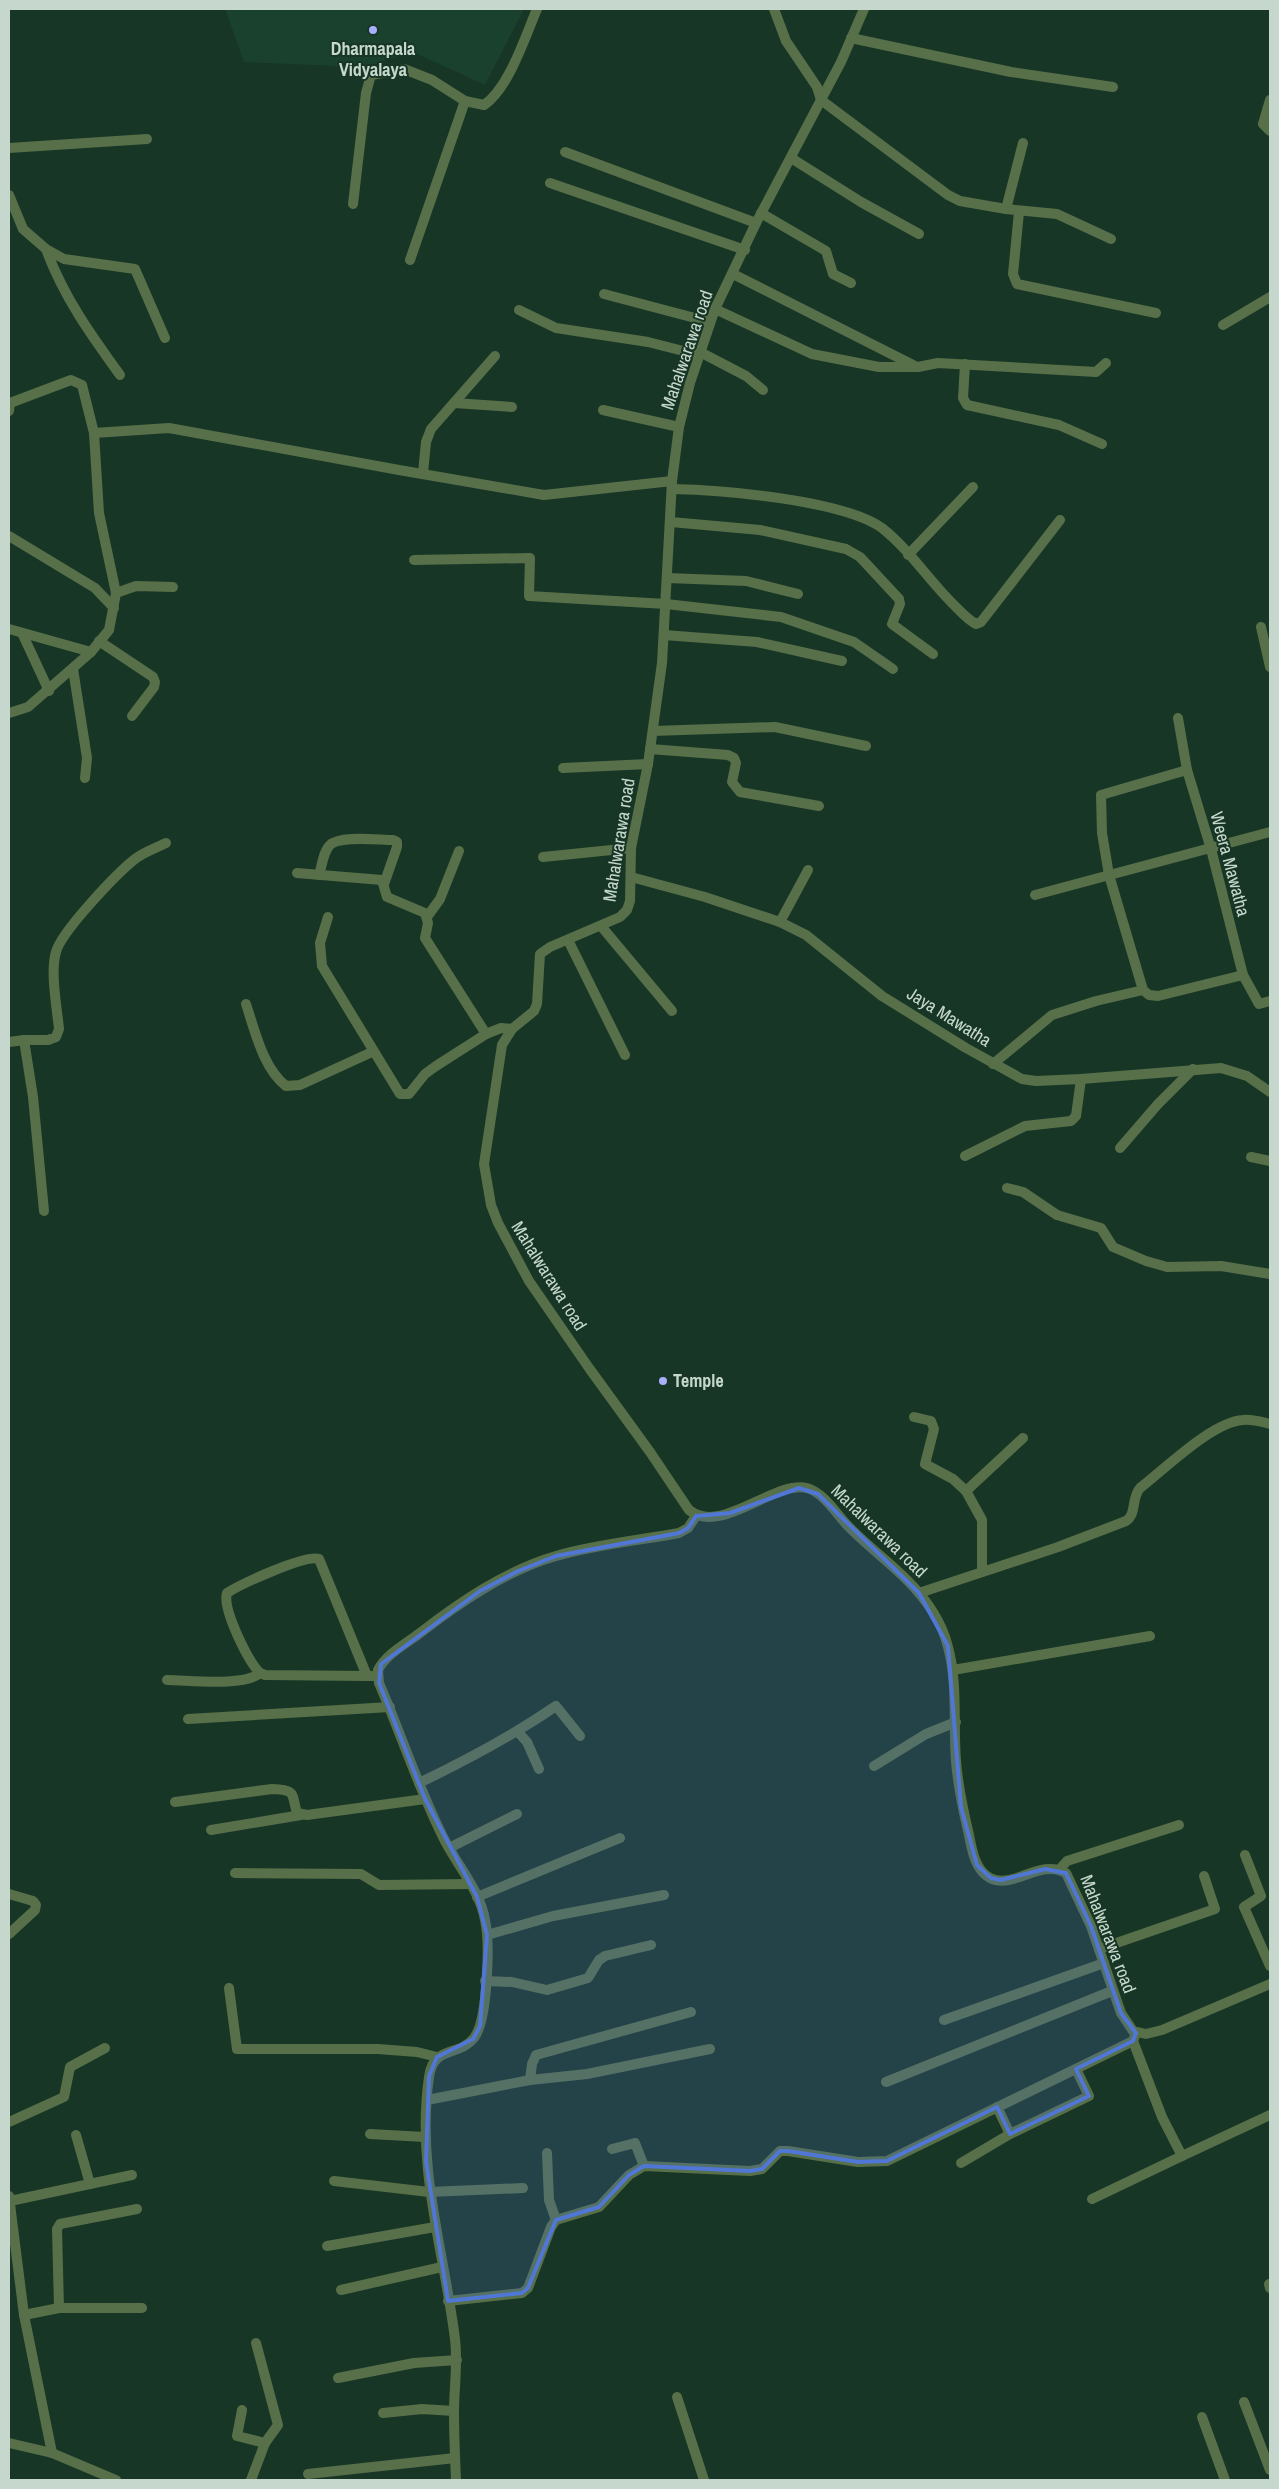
<svg xmlns="http://www.w3.org/2000/svg" width="1279" height="2489" viewBox="0 0 1279 2489" font-family="'Archivo Narrow',sans-serif">
	<style>
		.built { fill: #1a412d }
		.lines { fill: none; stroke-linecap: round; stroke-linejoin: round }
		.minor { stroke: #577049; stroke-width: 10 }
		.marked { fill: #5077d5; fill-opacity: 0.2; stroke: #5077d5; stroke-width: 4; stroke-linejoin: round }
		.poi-dot { fill: #a8b0fc; stroke: #183626; stroke-width: 2 }
		.labels { text-anchor: middle; stroke-width: 4; stroke-linejoin: round; paint-order: stroke }
		.poi-label { font-size: 18px; font-weight: bold; fill: #c6d8cd; stroke: #183626 }
		.street-label { font-size: 18px; fill: #c6d8cd; stroke: #183626 }
	</style>
	<rect width="100%" height="100%" fill="#183626"/>
	<!-- built -->
	<path class="built" d="M 225,9 L 524,9 L 485,85 L 413,52 L 364,67 L 244,62 Z"/>
	<g class="lines">
		<!-- minor -->
		<g class="minor">
			<path d="M 774,9 L 786,41 L 817,87 L 821,100 L 948,195 L 960,201 L 1006,209 L 1057,214 L 1111,239"/>
			<path d="M 864,9 L 841,62 L 756,223 L 715,309 L 690,383 L 679,427 L 672,481 L 662,663 L 648,764 L 631,848 L 630,901 L 627,910 L 620,917 L 550,947 L 540,954 L 537,1004 L 534,1011 L 512,1029 L 502,1045 L 484,1164 L 491,1205 L 498,1223 L 529,1281 L 589,1368 L 650,1452 L 689,1510 C 721,1536 774,1480 807,1488 C 825,1493 838,1517 851,1529 C 869,1547 889,1562 907,1580 C 925,1598 942,1622 948,1647 C 958,1684 953,1723 956,1761 C 958,1786 963,1810 969,1835 C 972,1850 975,1870 990,1878 C 1014,1890 1039,1858 1066,1873 L 1091,1926 L 1121,2013 L 1133,2031 L 1146,2034 L 1162,2030 L 1270,1984"/>
			<path d="M 851,38 L 1011,72 L 1113,87"/>
			<path d="M 1270,100 L 1263,124 L 1270,131"/>
			<path d="M 9,148 L 147,139"/>
			<path d="M 565,152 L 756,223"/>
			<path d="M 791,158 L 861,202 L 919,234"/>
			<path d="M 550,183 L 745,250"/>
			<path d="M 9,195 L 23,229 L 46,249 L 64,259 L 135,269 L 165,338"/>
			<path d="M 353,204 L 366,93 L 371,75 L 404,69 L 432,80 L 465,101 L 484,105 C 509,88 525,37 537,9"/>
			<path d="M 1006,209 L 1023,143"/>
			<path d="M 1019,212 L 1013,274 L 1017,284 L 1156,313"/>
			<path d="M 761,213 L 826,251 L 833,274 L 851,283"/>
			<path d="M 46,249 C 63,296 91,335 120,375"/>
			<path d="M 410,260 L 465,101"/>
			<path d="M 733,274 L 915,366"/>
			<path d="M 604,294 L 710,322"/>
			<path d="M 715,309 L 812,354 L 879,367 L 918,367 L 938,363 L 1096,372 L 1106,363"/>
			<path d="M 519,310 L 556,328 L 648,342 L 699,355"/>
			<path d="M 1223,325 L 1270,297"/>
			<path d="M 700,352 L 746,376 L 763,390"/>
			<path d="M 965,364 L 963,398 L 967,405 L 1059,425 L 1102,444"/>
			<path d="M 454,403 L 512,407"/>
			<path d="M 603,410 L 679,427"/>
			<path d="M 9,411 L 10,403 L 71,380 L 82,385 L 94,433 L 169,428 L 399,470 L 544,495 L 672,481"/>
			<path d="M 423,473 L 426,442 L 431,429 L 495,356"/>
			<path d="M 673,489 C 722,490 843,500 882,528 C 910,550 930,582 955,606 C 961,612 968,620 976,624 L 981,622 L 1060,520"/>
			<path d="M 671,522 L 760,530 L 846,549 L 860,557 L 899,599 L 900,604 L 892,624 L 933,654"/>
			<path d="M 9,536 L 95,588 L 114,608"/>
			<path d="M 908,555 L 973,487"/>
			<path d="M 414,560 L 530,558 L 529,596 L 666,604 L 781,617 L 854,642 L 893,669"/>
			<path d="M 667,578 L 746,581 L 798,594"/>
			<path d="M 116,593 L 136,586 L 173,587"/>
			<path d="M 1261,627 L 1270,667"/>
			<path d="M 9,629 L 91,652 L 109,630 L 116,593 L 99,513 L 94,433"/>
			<path d="M 22,633 L 49,691"/>
			<path d="M 664,635 L 757,642 L 842,661"/>
			<path d="M 99,641 L 153,677 L 155,682 L 154,687 L 132,716"/>
			<path d="M 73,669 L 87,758 L 85,778"/>
			<path d="M 9,713 L 28,707 L 91,652"/>
			<path d="M 1178,718 L 1187,770 L 1211,849 L 1243,975 L 1259,1004 L 1270,1001"/>
			<path d="M 653,731 L 775,727 L 866,746"/>
			<path d="M 650,749 L 728,755 L 734,758 L 736,763 L 732,782 L 740,792 L 819,806"/>
			<path d="M 563,768 L 648,764"/>
			<path d="M 1187,770 L 1101,795 L 1102,833 L 1109,875 L 1143,990 L 1149,995 L 1158,996 L 1243,975"/>
			<path d="M 543,857 L 631,848"/>
			<path d="M 297,873 L 382,880 L 387,897 L 425,913 L 428,923 L 425,938 L 486,1034 L 501,1028 L 512,1029"/>
			<path d="M 319,875 C 322,866 323,852 330,845 C 340,835 378,840 393,840 L 397,842 L 397,847 L 384,884"/>
			<path d="M 631,877 L 705,897 L 780,922 L 806,935 L 882,996 L 966,1048 L 1022,1079 L 1036,1081 L 1081,1079 L 1221,1068 L 1247,1076 L 1270,1092"/>
			<path d="M 1035,895 L 1270,832"/>
			<path d="M 328,917 L 320,943 L 322,966 L 400,1094 L 409,1094 L 425,1074 L 436,1066 L 486,1034"/>
			<path d="M 427,917 L 440,899 L 459,851"/>
			<path d="M 780,922 L 808,870"/>
			<path d="M 601,926 L 672,1011"/>
			<path d="M 568,940 L 625,1055"/>
			<path d="M 246,1004 C 255,1031 263,1068 286,1086 L 300,1085 L 372,1052"/>
			<path d="M 24,1040 L 48,1040 L 56,1037 L 59,1029 C 57,1008 50,972 56,952 C 61,932 117,873 135,859 C 144,852 156,848 166,843"/>
			<path d="M 9,1042 L 24,1040 L 33,1097 L 44,1211"/>
			<path d="M 993,1064 L 1052,1015 L 1096,1001 L 1143,990"/>
			<path d="M 1120,1148 L 1158,1104 L 1193,1069"/>
			<path d="M 965,1156 L 1025,1126 L 1071,1121 L 1076,1116 L 1081,1079"/>
			<path d="M 1251,1157 L 1270,1161"/>
			<path d="M 1007,1188 L 1023,1192 L 1057,1215 L 1101,1228 L 1113,1247 L 1146,1261 L 1167,1267 L 1221,1266 L 1270,1274"/>
			<path d="M 914,1417 L 931,1421 L 934,1429 L 925,1464 L 953,1479 L 966,1491"/>
			<path d="M 982,1571 L 982,1520 L 966,1491 L 1023,1438"/>
			<path d="M 919,1593 L 1058,1547 L 1126,1521 C 1137,1514 1131,1498 1140,1488 C 1166,1468 1212,1422 1243,1420 C 1252,1419 1262,1422 1270,1424"/>
			<path d="M 953,1670 L 1150,1636"/>
			<path d="M 367,1676 L 319,1559 C 306,1554 241,1584 227,1593 C 222,1609 248,1661 260,1673 L 265,1675 L 367,1676 L 378,1676"/>
			<path d="M 167,1680 C 189,1680 244,1687 260,1673"/>
			<path d="M 188,1719 L 390,1707"/>
			<path d="M 518,1732 L 527,1742 L 539,1769"/>
			<path d="M 874,1766 L 926,1734 L 956,1722"/>
			<path d="M 419,1783 C 467,1760 512,1736 556,1706 L 580,1736"/>
			<path d="M 175,1802 L 272,1789 C 297,1790 291,1793 297,1813 L 307,1815 L 425,1799"/>
			<path d="M 211,1830 L 301,1815"/>
			<path d="M 449,1848 L 517,1814"/>
			<path d="M 1245,1855 L 1261,1896 L 1244,1907 L 1270,1966"/>
			<path d="M 1059,1870 L 1067,1861 L 1179,1825"/>
			<path d="M 235,1873 L 361,1874 L 379,1885 L 469,1884"/>
			<path d="M 9,1894 L 33,1901 L 36,1905 L 35,1910 L 9,1934"/>
			<path d="M 477,1897 L 620,1838"/>
			<path d="M 487,1935 L 553,1916 L 664,1895"/>
			<path d="M 1099,1949 L 1215,1909 L 1204,1876"/>
			<path d="M 485,1981 L 512,1982 L 547,1990 L 588,1978 L 599,1960 L 605,1956 L 651,1945"/>
			<path d="M 229,1988 L 237,2049 L 378,2049 L 417,2052 L 437,2057"/>
			<path d="M 944,2020 L 1104,1963"/>
			<path d="M 530,2080 L 532,2064 L 536,2055 L 691,2012"/>
			<path d="M 886,2082 L 1112,1991"/>
			<path d="M 427,2100 L 530,2080 L 587,2074 L 710,2049"/>
			<path d="M 997,2107 L 1010,2134 L 1089,2096 L 1076,2069"/>
			<path d="M 9,2122 L 64,2097 L 70,2067 L 105,2048"/>
			<path d="M 370,2134 L 425,2137"/>
			<path d="M 76,2135 L 90,2184"/>
			<path d="M 612,2149 L 635,2143 L 644,2166"/>
			<path d="M 547,2153 L 549,2200 L 556,2220"/>
			<path d="M 1182,2156 L 1270,2115"/>
			<path d="M 961,2163 L 1010,2134"/>
			<path d="M 334,2181 L 429,2192 L 523,2188"/>
			<path d="M 9,2196 L 24,2315 L 52,2453"/>
			<path d="M 1092,2199 L 1182,2156 L 1162,2117 L 1133,2041"/>
			<path d="M 10,2201 L 132,2175"/>
			<path d="M 327,2246 L 435,2227"/>
			<path d="M 1269,2284 L 1270,2288"/>
			<path d="M 341,2290 L 442,2267"/>
			<path d="M 448,2301 L 522,2293 L 528,2288 L 551,2227 L 556,2220 L 599,2207 L 629,2175 L 644,2166 L 750,2171 L 762,2169 L 780,2151 L 788,2151 L 858,2162 L 887,2161 L 1133,2041 L 1136,2033"/>
			<path d="M 59,2308 L 142,2308"/>
			<path d="M 24,2315 L 59,2308 L 57,2229 L 60,2224 L 137,2209"/>
			<path d="M 338,2378 L 414,2363 L 457,2360"/>
			<path d="M 677,2397 L 704,2480"/>
			<path d="M 1244,2402 L 1270,2470"/>
			<path d="M 242,2410 L 237,2436 L 265,2443"/>
			<path d="M 383,2413 L 422,2409 L 454,2411"/>
			<path d="M 1202,2417 L 1225,2480"/>
			<path d="M 9,2443 L 52,2453 L 116,2480"/>
			<path d="M 308,2474 L 455,2458"/>
			<path d="M 251,2480 L 265,2443 L 278,2425 L 256,2343"/>
			<path d="M 456,2480 C 455,2458 454,2435 454,2412 C 454,2388 458,2364 455,2339 C 444,2251 416,2167 429,2077 C 433,2045 459,2057 474,2038 C 488,2020 490,1943 485,1920 C 480,1890 456,1864 443,1837 C 418,1787 401,1734 379,1683 L 378,1670 C 386,1654 407,1643 420,1633 C 460,1602 507,1570 556,1556 C 593,1545 641,1540 679,1533 L 688,1528 L 696,1516"/>
		</g>
	</g>
	<!-- marked area -->
	<path class="marked" d="M 799,1488 L 818,1494 L 919,1593 L 948,1646 L 961,1807 L 977,1865 L 991,1878 L 1001,1880 L 1045,1869 L 1066,1873 L 1091,1926 L 1121,2013 L 1136,2033 L 1133,2041 L 1076,2069 L 1089,2096 L 1010,2134 L 997,2107 L 887,2161 L 858,2162 L 788,2151 L 780,2151 L 762,2169 L 750,2171 L 644,2166 L 629,2175 L 599,2207 L 556,2220 L 528,2288 L 522,2293 L 448,2301 L 426,2162 L 429,2076 L 437,2057 L 473,2039 L 480,2026 L 487,1935 L 477,1897 L 425,1799 L 379,1683 L 381,1664 L 480,1591 L 518,1571 L 556,1556 L 679,1533 L 688,1528 L 696,1516 L 730,1513 Z"/>
	<!-- markers -->
	<g class="poi-dot">
		<circle cx="373" cy="30" r="5"/>
		<circle cx="663" cy="1381" r="5"/>
	</g>
	<g class="labels">
		<!-- poi labels -->
		<g class="poi-label">
			<text x="373" y="55">Dharmapala<tspan x="373" dy="21">Vidyalaya</tspan></text>
			<text x="673" y="1387" text-anchor="start">Temple</text>
		</g>
		<!-- street labels -->
		<g class="street-label">
			<text transform="translate(687 350) rotate(-71)" y="6">Mahalwarawa road</text>
			<text transform="translate(619 840) rotate(-81)" y="6">Mahalwarawa road</text>
			<text transform="translate(1230 864) rotate(75)" y="6">Weera Mawatha</text>
			<text transform="translate(949 1017) rotate(32)" y="6">Jaya Mawatha</text>
			<text transform="translate(549 1276) rotate(58)" y="6">Mahalwarawa road</text>
			<text transform="translate(879 1531) rotate(44)" y="6">Mahalwarawa road</text>
			<text transform="translate(1108 1934) rotate(69)" y="6">Mahalwarawa road</text>
		</g>
	</g>
	<!-- border -->
	<rect width="1279" height="2489" fill="none" stroke="#c6d8cd" stroke-width="20"/>
</svg>
